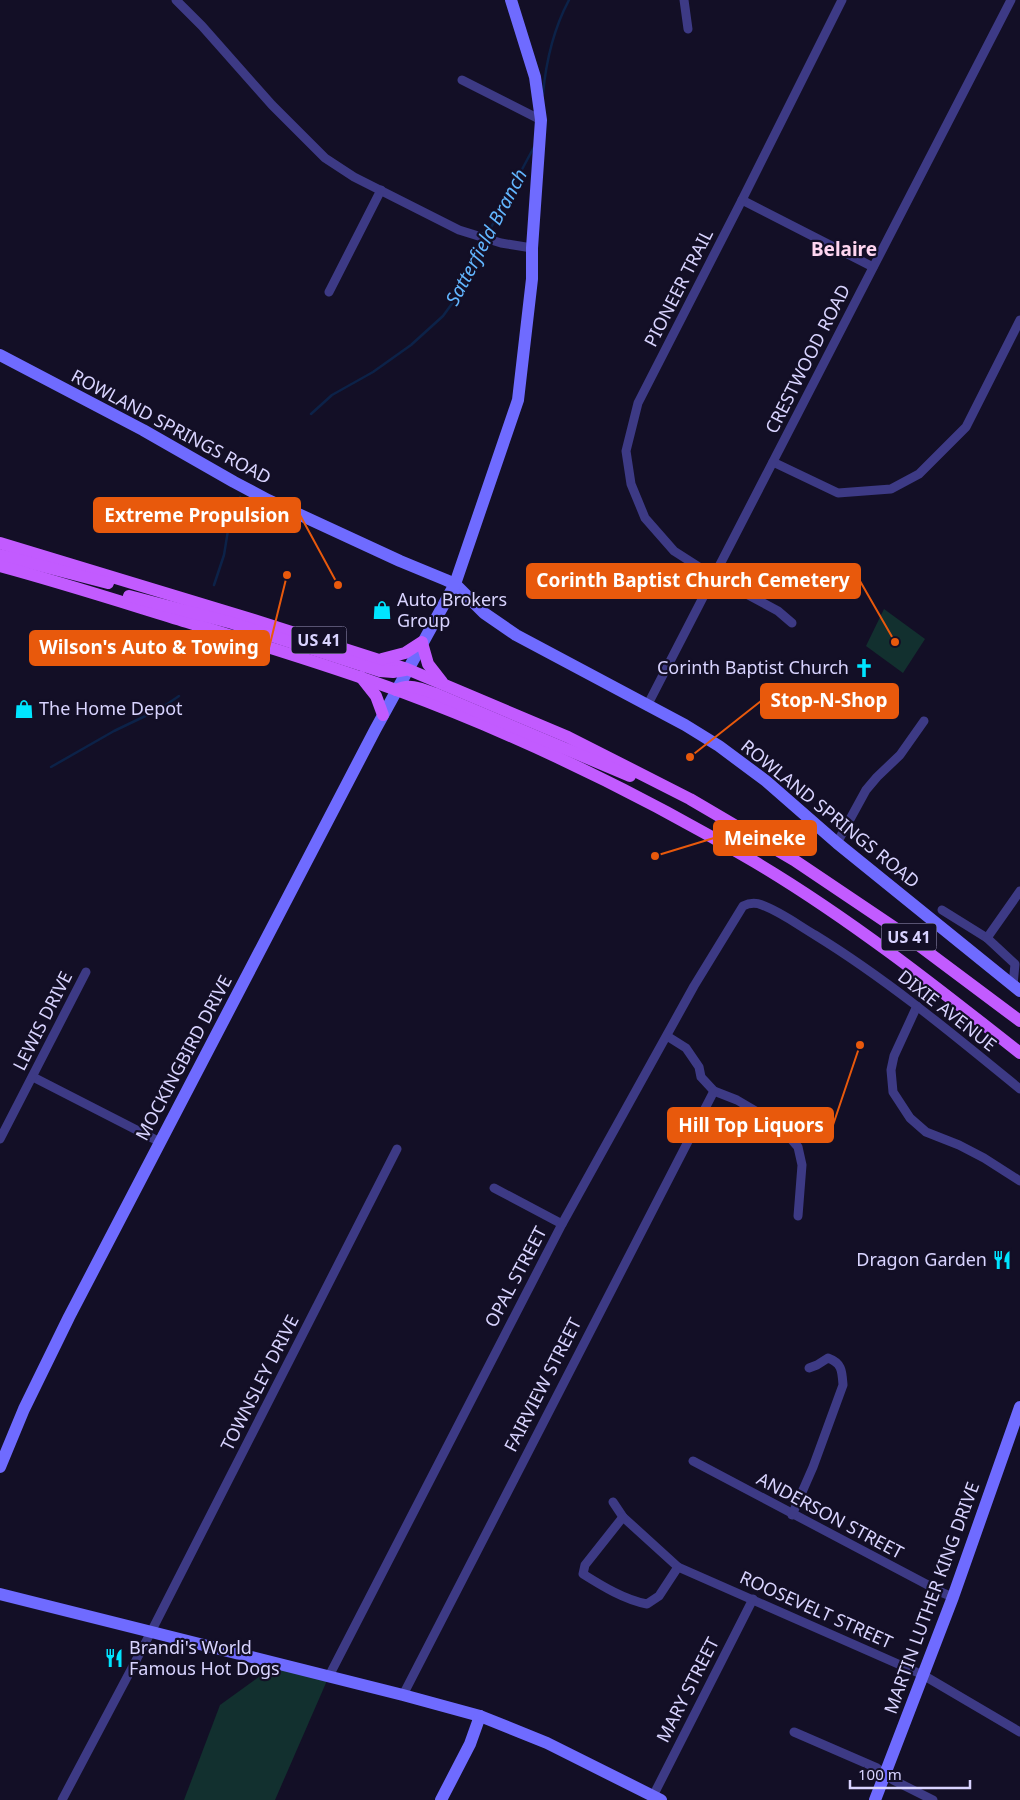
<svg xmlns="http://www.w3.org/2000/svg" width="1020" height="1800" viewBox="0 0 1020 1800" font-family="'Noto Sans',sans-serif">
	<style>
		.green { fill: #12302f }
		.lines { fill: none; stroke-linecap: round; stroke-linejoin: round }
		.stream { stroke: #0c2248; stroke-width: 2.5 }
		.street { stroke: #3d3a85; stroke-width: 9 }
		.secondary { stroke: #6f6bff; stroke-width: 12 }
		.primary { stroke: #c25bff; stroke-width: 12 }
		.labels { text-anchor: middle; stroke-width: 4.5; stroke-linejoin: round; paint-order: stroke }
		.shield { fill: #130f26; stroke: #9e99be; stroke-width: 1 }
		.shield-label { font-size: 16px; font-weight: bold; fill: #d9d4ff }
		.street-label { font-size: 18px; fill: #d9d4ff; stroke: #130f26 }
		.poi-label { font-size: 18px; fill: #d9d4ff; stroke: #130f26; text-anchor: start }
		.water-label { font-size: 19px; font-style: italic; fill: #62b6ff; stroke: #130f26 }
		.neighbourhood-label { font-size: 19px; font-weight: bold; fill: #ffd6f0; stroke: #130f26 }
		.leader { fill: none; stroke: #e8590c; stroke-width: 2 }
		.callout-dot { fill: #e8590c; stroke: #130f26; stroke-width: 2 }
		.callout { fill: #e8590c; stroke: #e8590c; stroke-width: 2 }
		.callout-label { font-size: 19px; text-anchor: middle; font-weight: bold; fill: #fff }
	</style>
	<rect width="100%" height="100%" fill="#130f26"/>
	<!-- green -->
	<g class="green">
		<path d="M 884,609 L 925,639 L 903,673 L 866,646 Z"/>
		<path d="M 278,1663 L 329,1676 L 275,1800 L 184,1800 L 220,1705 Z"/>
	</g>
	<g class="lines">
		<!-- stream -->
		<g class="stream">
			<path d="M 543,94 C 546,61 553,30 569,0"/>
			<path d="M 487,235 L 534,147"/>
			<path d="M 311,414 L 332,395 L 373,372 L 411,345 L 443,316 L 459,294 L 485,240"/>
			<path d="M 214,585 L 224,555 L 230,518 L 240,497"/>
			<path d="M 51,767 L 114,731 L 160,709 L 179,696"/>
		</g>
		<!-- street -->
		<g class="street">
			<path d="M 176,0 L 202,26 L 272,105 L 325,158 L 354,177 L 459,230 L 501,243 L 532,248"/>
			<path d="M 684,0 L 688,29"/>
			<path d="M 462,80 L 541,120"/>
			<path d="M 742,200 L 873,267"/>
			<path d="M 329,292 L 381,190"/>
			<path d="M 773,462 L 838,493 L 891,489 L 919,474 L 966,427 L 1020,320"/>
			<path d="M 792,623 L 778,611 L 713,576 L 674,551 L 645,518 L 631,484 L 626,451 L 638,403 L 742,200 L 842,0"/>
			<path d="M 647,706 L 1011,0"/>
			<path d="M 837,843 L 866,790 L 877,777 L 900,755 L 924,721"/>
			<path d="M 942,910 L 987,938"/>
			<path d="M 1013,985 L 1015,964 L 987,938 L 1020,891"/>
			<path d="M 917,1006 L 894,1056 L 891,1070 L 893,1092 L 910,1118 L 926,1132 L 959,1145 L 984,1158 L 1020,1181"/>
			<path d="M 667,1036 L 686,1048 L 699,1067 L 701,1077 L 714,1091 L 737,1100 L 779,1125 L 798,1147 L 802,1165 L 798,1216"/>
			<path d="M 33,1077 L 160,1142"/>
			<path d="M 0,1139 L 86,972"/>
			<path d="M 494,1188 L 562,1224"/>
			<path d="M 693,1461 L 943,1593 L 953,1597"/>
			<path d="M 613,1502 L 623,1517 L 678,1567 L 923,1675 L 1020,1732"/>
			<path d="M 792,1515 L 813,1467 L 843,1385 C 842,1371 842,1363 828,1358 L 817,1365 L 809,1368"/>
			<path d="M 623,1517 L 585,1565 L 583,1574 C 602,1586 625,1600 647,1604 L 659,1596 L 678,1567"/>
			<path d="M 329,1676 L 562,1224 L 694,986 L 743,906 C 749,903 755,902 762,905 C 781,912 798,925 815,935 C 888,980 954,1035 1020,1089"/>
			<path d="M 403,1695 L 714,1091"/>
			<path d="M 794,1732 L 877,1768 L 893,1780 L 933,1800"/>
			<path d="M 653,1796 L 753,1599"/>
			<path d="M 62,1800 L 151,1632 L 397,1149"/>
		</g>
		<!-- secondary -->
		<g class="secondary">
			<path d="M 0,355 L 143,430 L 234,482 L 268,500 L 400,561 L 446,580 L 455,584 L 484,613 L 516,635 L 685,725 L 719,746 L 766,781 L 837,843 L 1020,991"/>
			<path d="M 0,1467 L 24,1409 L 69,1317 L 375,730 L 455,584 L 518,400 L 532,279 L 532,248 L 541,120 L 535,77 L 511,0"/>
			<path d="M 0,1594 L 403,1695 L 480,1716 L 547,1743 L 661,1800"/>
			<path d="M 441,1800 L 470,1744 L 480,1716"/>
			<path d="M 875,1800 L 953,1597 L 1020,1407"/>
		</g>
		<!-- primary -->
		<g class="primary">
			<path d="M 0,543 L 254,620 L 407,669 L 568,737 L 690,799 L 794,860 L 901,932 L 1020,1021"/>
			<path d="M 0,555 L 108,583"/>
			<path d="M 0,566 C 63,583 125,603 187,622 C 258,644 329,665 399,691 C 523,737 642,795 755,862 C 849,918 934,985 1020,1053"/>
			<path d="M 129,596 L 232,623 L 380,671 L 393,672 L 405,670"/>
			<path d="M 422,643 L 428,664 L 442,682"/>
			<path d="M 382,659 L 405,653 L 422,642"/>
			<path d="M 361,677 L 376,696 L 383,715"/>
			<path d="M 396,690 C 410,683 422,689 436,694 L 630,776"/>
		</g>
	</g>
	<!-- icons -->
	<defs>
		<g id="shop-bare" transform="scale(1.5)"><path d="M-5-2.5h2.3a2.7 3.5 0 0 1 5.4 0H5L5.5 6h-11ZM-1.5-2.5h3a1.5 2.3 0 0 0-3 0Z" fill="#00e5ff" stroke="#130f26" stroke-width="2.5" paint-order="stroke"/></g>
		<g id="church-bare" transform="scale(1.5)"><path d="M-1.2-6h2.4v3.5h3.3v2.4h-3.3V6h-2.4V-.1h-3.3v-2.4h3.3Z" fill="#00e5ff" stroke="#130f26" stroke-width="2.5" paint-order="stroke"/></g>
		<g id="restaurant-bare" transform="scale(1.5)"><path d="M-5-6h1v4h1v-4h1v4h1v-4h1v5L-1.5 .5V6h-2V.5L-5-1ZM5-6V6H3V1.5H1.5Q1.5-4 5-6Z" fill="#00e5ff" stroke="#130f26" stroke-width="2.5" paint-order="stroke"/></g>
	</defs>
	<g fill-rule="evenodd">
		<use href="#shop-bare" x="382" y="610"/>
		<use href="#church-bare" x="864" y="668"/>
		<use href="#shop-bare" x="24" y="709"/>
		<use href="#restaurant-bare" x="1002" y="1260"/>
		<use href="#restaurant-bare" x="114" y="1658"/>
	</g>
	<g class="labels">
		<!-- shield labels -->
		<g class="shield">
			<rect x="291.5" y="626.5" width="55" height="27" rx="4"/>
			<rect x="881.5" y="923.5" width="55" height="27" rx="4"/>
		</g>
		<g class="shield-label">
			<text x="319" y="646">US 41</text>
			<text x="909" y="943">US 41</text>
		</g>
		<!-- street labels -->
		<g class="street-label">
			<text transform="translate(679 288) rotate(-63)" y="6">PIONEER TRAIL</text>
			<text transform="translate(808 359) rotate(-63)" y="6">CRESTWOOD ROAD</text>
			<text transform="translate(171 427) rotate(28)" y="6">ROWLAND SPRINGS ROAD</text>
			<text transform="translate(830 814) rotate(39)" y="6">ROWLAND SPRINGS ROAD</text>
			<text transform="translate(947 1011) rotate(38)" y="6">DIXIE AVENUE</text>
			<text transform="translate(43 1021) rotate(-63)" y="6">LEWIS DRIVE</text>
			<text transform="translate(184 1058) rotate(-62)" y="6">MOCKINGBIRD DRIVE</text>
			<text transform="translate(516 1277) rotate(-62)" y="6">OPAL STREET</text>
			<text transform="translate(260 1383) rotate(-63)" y="6">TOWNSLEY DRIVE</text>
			<text transform="translate(543 1385) rotate(-63)" y="6">FAIRVIEW STREET</text>
			<text transform="translate(830 1516) rotate(28)" y="6">ANDERSON STREET</text>
			<text transform="translate(932 1598) rotate(-70)" y="6">MARTIN LUTHER KING DRIVE</text>
			<text transform="translate(816 1610) rotate(24)" y="6">ROOSEVELT STREET</text>
			<text transform="translate(688 1690) rotate(-63)" y="6">MARY STREET</text>
		</g>
		<!-- poi labels -->
		<g class="poi-label">
			<text x="397" y="606">Auto Brokers<tspan x="397" dy="21">Group</tspan></text>
			<text x="849" y="674" text-anchor="end">Corinth Baptist Church</text>
			<text x="39" y="715">The Home Depot</text>
			<text x="987" y="1266" text-anchor="end">Dragon Garden</text>
			<text x="129" y="1654">Brandi's World<tspan x="129" dy="21">Famous Hot Dogs</tspan></text>
		</g>
		<!-- water labels -->
		<g class="water-label">
			<text transform="translate(486 237) rotate(-62)" y="7">Satterfield Branch</text>
		</g>
		<!-- neighbourhood labels -->
		<g class="neighbourhood-label">
			<text x="844" y="256">Belaire</text>
		</g>
	</g>
	<!-- callouts -->
	<path class="leader" d="M338 585L300 515M895 642L860 581M287 575L269 648M690 757L761 701M655 856L714 838M860 1045L833 1125"/>
	<g class="callout-dot">
		<circle cx="338" cy="585" r="5"/>
		<circle cx="895" cy="642" r="5"/>
		<circle cx="287" cy="575" r="5"/>
		<circle cx="690" cy="757" r="5"/>
		<circle cx="655" cy="856" r="5"/>
		<circle cx="860" cy="1045" r="5"/>
	</g>
	<g class="callout">
		<rect x="94" y="498" width="206" height="34" rx="5"/>
		<rect x="527" y="564" width="333" height="34" rx="5"/>
		<rect x="30" y="631" width="239" height="34" rx="5"/>
		<rect x="761" y="684" width="137" height="34" rx="5"/>
		<rect x="714" y="821" width="102" height="34" rx="5"/>
		<rect x="668" y="1108" width="165" height="34" rx="5"/>
	</g>
	<g class="callout-label">
		<text x="197" y="522">Extreme Propulsion</text>
		<text x="693" y="587">Corinth Baptist Church Cemetery</text>
		<text x="149" y="654">Wilson's Auto &amp; Towing</text>
		<text x="829" y="707">Stop-N-Shop</text>
		<text x="765" y="845">Meineke</text>
		<text x="751" y="1132">Hill Top Liquors</text>
	</g>
	<!-- scale -->
	<path d="M850 1780v8h120v-8" fill="none" stroke="#d9d4ff" stroke-width="2.5"/>
	<text x="858" y="1780" font-size="15" fill="#d9d4ff" stroke="#130f26" stroke-width="4" paint-order="stroke">100 m</text>
</svg>
